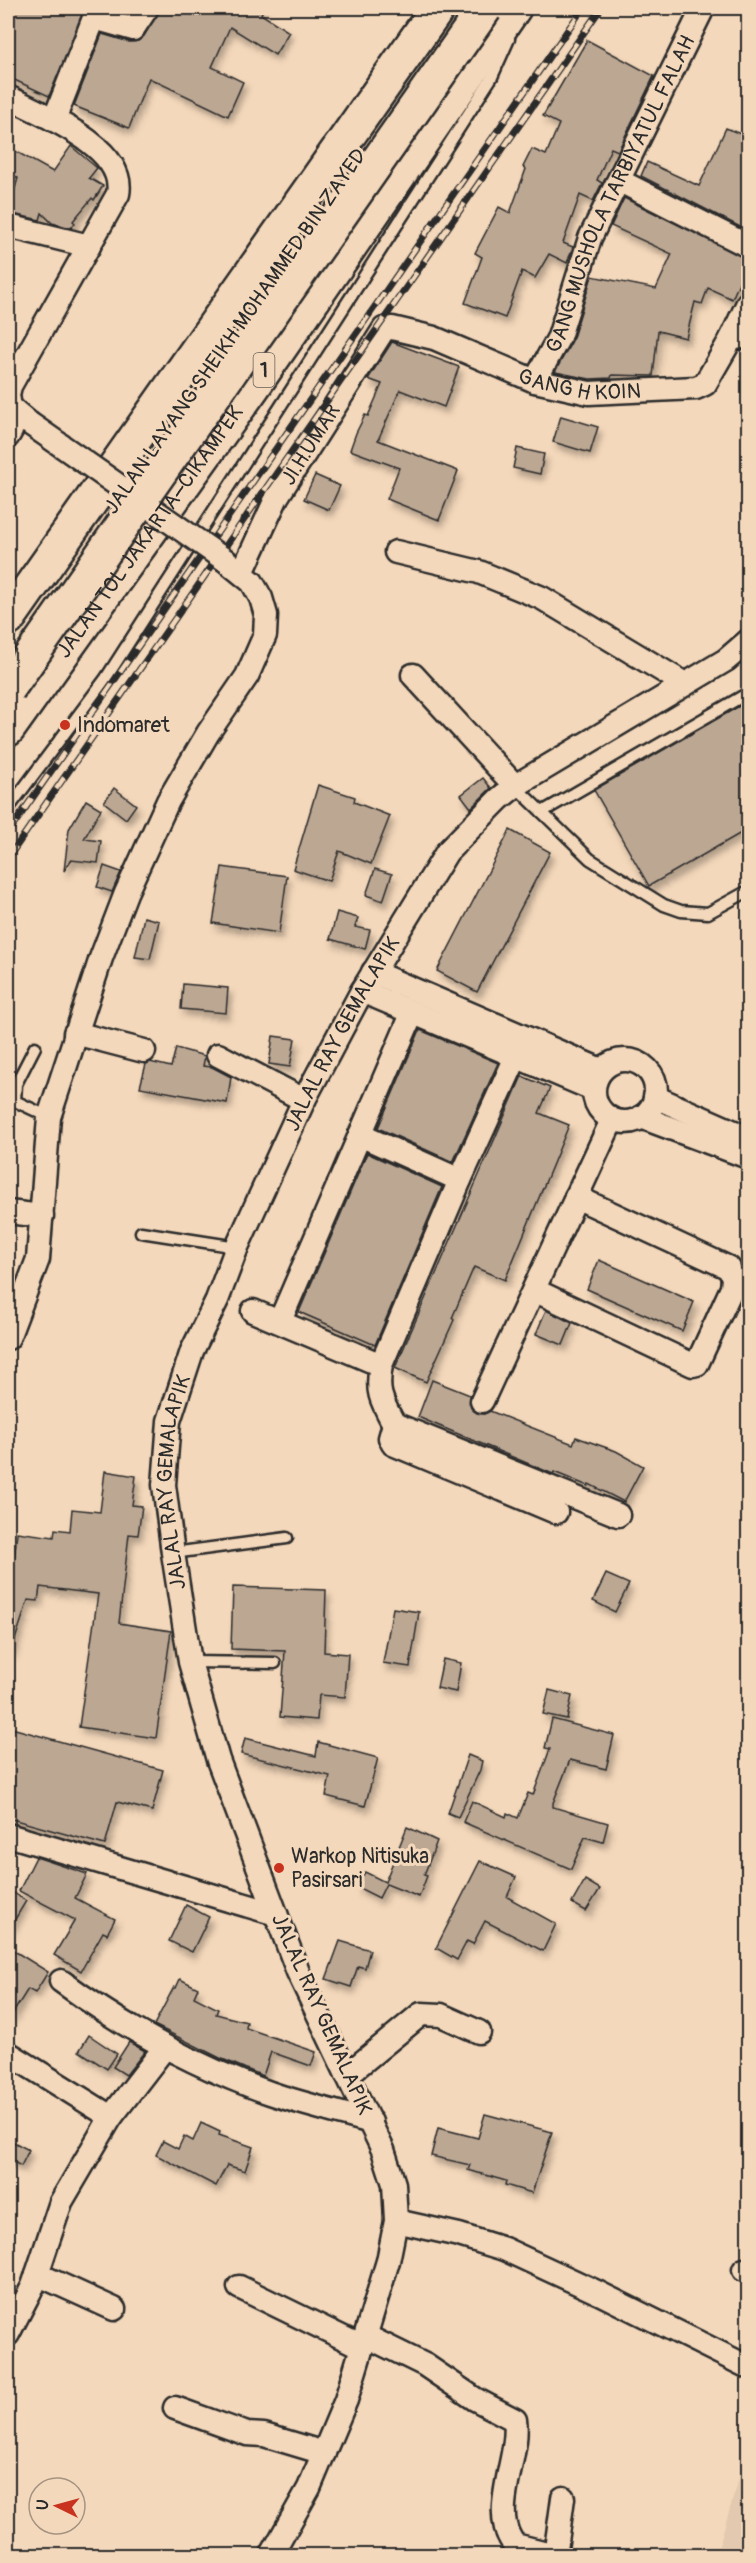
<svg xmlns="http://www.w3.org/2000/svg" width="756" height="2563" viewBox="0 0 756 2563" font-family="Pangolin,sans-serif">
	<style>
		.built { fill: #e3c9af }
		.building { fill: #bca793; stroke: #2b2b2b; stroke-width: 1.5; filter: url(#shadow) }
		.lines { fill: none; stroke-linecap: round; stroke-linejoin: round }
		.lane-casing { stroke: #2b2b2b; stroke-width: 15 }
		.street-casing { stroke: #2b2b2b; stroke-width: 27 }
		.highway-casing { stroke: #2b2b2b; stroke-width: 38 }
		.lane { stroke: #f4d8bb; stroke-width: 10 }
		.street { stroke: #f4d8bb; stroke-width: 22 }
		.highway { stroke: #f4d8bb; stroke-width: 33 }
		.rail-casing { stroke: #2b2b2b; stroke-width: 7 }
		.rail { stroke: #f4d8bb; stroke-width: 4.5; stroke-dasharray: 14; stroke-linecap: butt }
		.street-bridge-casing { stroke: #2b2b2b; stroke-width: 27; stroke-linecap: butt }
		.highway-bridge-casing { stroke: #2b2b2b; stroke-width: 38; stroke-linecap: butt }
		.street-bridge { stroke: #f4d8bb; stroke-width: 22 }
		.highway-bridge { stroke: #f4d8bb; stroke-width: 33 }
		.poi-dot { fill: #c8321e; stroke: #f4d8bb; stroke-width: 2 }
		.labels { text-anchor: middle; stroke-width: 6; stroke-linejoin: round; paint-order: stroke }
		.shield { fill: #f4d8bb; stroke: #675f56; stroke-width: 1.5 }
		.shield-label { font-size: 20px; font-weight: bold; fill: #2b2b2b }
		.street-label { font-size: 21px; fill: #2b2b2b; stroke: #f4d8bb }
		.poi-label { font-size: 21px; fill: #2b2b2b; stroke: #f4d8bb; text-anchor: start }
	</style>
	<defs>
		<filter id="shadow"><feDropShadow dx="3.5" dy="6" stdDeviation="3" flood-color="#0004"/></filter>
	</defs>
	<rect width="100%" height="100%" fill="#f4d8bb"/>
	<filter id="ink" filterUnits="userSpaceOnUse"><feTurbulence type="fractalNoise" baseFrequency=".0167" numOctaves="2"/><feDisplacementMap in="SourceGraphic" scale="12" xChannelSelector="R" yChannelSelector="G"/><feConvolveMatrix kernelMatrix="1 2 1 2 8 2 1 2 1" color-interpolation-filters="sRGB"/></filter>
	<g filter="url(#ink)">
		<!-- built -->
		<path class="built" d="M 748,2472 L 748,2555 L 716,2555 L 740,2475 Z"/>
		<!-- building -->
		<g class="building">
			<path d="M 8,8 L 86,8 L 49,96 L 8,77 Z"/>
			<path d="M 160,8 L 264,8 L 261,14 L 289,32 L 275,55 L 230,27 L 212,67 L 243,82 L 228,116 L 149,78 L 129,128 L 74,106 L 102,34 L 129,42 L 138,41 L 144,36 Z"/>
			<path d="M 587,40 L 654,76 L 618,151 L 611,148 L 597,180 L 602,183 L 593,201 L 580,195 L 563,243 L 573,247 L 567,263 L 549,254 L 535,278 L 522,271 L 505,318 L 465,303 L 482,257 L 475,253 L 499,207 L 510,213 L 526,169 L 523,167 L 532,149 L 546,155 L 559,124 L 543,116 Z"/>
			<path d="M 726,128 L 748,137 L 748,231 L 641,176 L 647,162 L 699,186 Z"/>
			<path d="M 71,146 L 97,168 L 89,178 L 103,186 L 94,200 L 92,198 L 73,221 L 75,223 L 71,228 L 52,223 L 42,213 L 40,220 L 8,213 L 18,178 L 8,172 L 8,147 L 53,172 Z"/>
			<path d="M 624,198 L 748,259 L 748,262 L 732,299 L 708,288 L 702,304 L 695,302 L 686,338 L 658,331 L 653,376 L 612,375 L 611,378 L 590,379 L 555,372 L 572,341 L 592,276 L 656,289 L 672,254 L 611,226 Z"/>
			<path d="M 392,342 L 459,367 L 444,407 L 400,390 L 378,440 L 458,471 L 439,520 L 387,499 L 399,468 L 350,450 L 356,433 L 365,415 L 368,416 L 382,384 L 368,379 Z"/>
			<path d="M 561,416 L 598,427 L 590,453 L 553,442 Z"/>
			<path d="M 517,448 L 544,454 L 540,474 L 513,468 Z"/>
			<path d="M 315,475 L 340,486 L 329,510 L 304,499 Z"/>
			<path d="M 748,701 L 748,829 L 649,886 L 594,790 Z"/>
			<path d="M 483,778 L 491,788 L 471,808 L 461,795 Z"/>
			<path d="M 318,785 L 355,797 L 354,802 L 390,816 L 371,864 L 339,851 L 329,881 L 293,869 Z"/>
			<path d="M 114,788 L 136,805 L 126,819 L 104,802 Z"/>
			<path d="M 86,800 L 101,809 L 84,839 L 101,841 L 98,863 L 71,860 L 64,871 L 69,829 Z"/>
			<path d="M 510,830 L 550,852 L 477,992 L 437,971 Z"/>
			<path d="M 104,866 L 121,872 L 112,892 L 97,887 Z"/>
			<path d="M 222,867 L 287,876 L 279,933 L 213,923 Z"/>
			<path d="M 375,869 L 392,874 L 383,901 L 366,895 Z"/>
			<path d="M 337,912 L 358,918 L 355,927 L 370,930 L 365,949 L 330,939 Z"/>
			<path d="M 144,917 L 159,921 L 150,959 L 135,957 Z"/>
			<path d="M 183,984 L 228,988 L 226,1013 L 181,1009 Z"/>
			<path d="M 420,1030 L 498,1063 L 453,1162 L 378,1128 Z"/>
			<path d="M 273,1036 L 295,1039 L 290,1067 L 269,1064 Z"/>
			<path d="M 176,1048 L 205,1056 L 203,1066 L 212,1067 L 231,1077 L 227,1103 L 140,1087 L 146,1064 L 150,1062 L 171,1067 Z"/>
			<path d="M 522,1076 L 550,1088 L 539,1113 L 569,1125 L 505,1280 L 474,1267 L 452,1318 L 454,1320 L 426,1382 L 395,1368 Z"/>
			<path d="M 367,1153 L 442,1187 L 375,1345 L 299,1312 Z"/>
			<path d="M 599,1260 L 694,1302 L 682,1331 L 587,1289 Z"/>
			<path d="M 546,1310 L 572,1323 L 563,1345 L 536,1334 Z"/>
			<path d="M 432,1380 L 470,1395 L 471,1408 L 477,1413 L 484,1414 L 490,1411 L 573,1444 L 576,1437 L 616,1451 L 643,1466 L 624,1502 L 589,1484 L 588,1486 L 554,1472 L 553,1474 L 418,1417 Z"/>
			<path d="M 105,1471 L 136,1476 L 132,1505 L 142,1506 L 138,1535 L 129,1534 L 119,1623 L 171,1631 L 156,1738 L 79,1727 L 98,1594 L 40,1587 L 38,1601 L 28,1600 L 11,1652 L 8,1651 L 8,1599 L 10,1599 L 17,1532 L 54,1537 L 55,1529 L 70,1531 L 72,1509 L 100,1512 Z"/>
			<path d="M 606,1574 L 629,1584 L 615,1612 L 593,1601 Z"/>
			<path d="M 233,1587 L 326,1590 L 324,1652 L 348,1654 L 345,1697 L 319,1695 L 317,1720 L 280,1717 L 285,1651 L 231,1649 Z"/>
			<path d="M 393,1608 L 419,1612 L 410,1667 L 383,1663 Z"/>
			<path d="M 443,1659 L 461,1663 L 456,1692 L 437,1688 Z"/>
			<path d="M 549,1690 L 572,1696 L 567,1719 L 543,1714 Z"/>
			<path d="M 552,1719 L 614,1735 L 606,1769 L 570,1760 L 553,1803 L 553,1807 L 608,1823 L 603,1842 L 585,1837 L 571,1869 L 463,1822 L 472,1801 L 506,1817 L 507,1813 L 518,1818 L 528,1793 L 533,1795 L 550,1749 L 545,1748 Z"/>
			<path d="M 8,1727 L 163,1770 L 152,1811 L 117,1802 L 105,1845 L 8,1818 Z"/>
			<path d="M 245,1738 L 316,1756 L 318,1742 L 378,1758 L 365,1806 L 326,1796 L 330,1776 L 241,1754 Z"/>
			<path d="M 468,1755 L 482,1761 L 480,1770 L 458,1817 L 448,1813 Z"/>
			<path d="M 407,1827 L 437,1841 L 424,1875 L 427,1876 L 419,1897 L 386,1884 L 379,1898 L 357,1887 L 365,1872 L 385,1882 Z"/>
			<path d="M 36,1857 L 87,1874 L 75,1898 L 115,1919 L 107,1934 L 103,1932 L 81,1971 L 54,1955 L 75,1920 L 19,1891 Z"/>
			<path d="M 480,1861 L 516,1877 L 507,1897 L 556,1924 L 543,1951 L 485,1921 L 473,1944 L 467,1941 L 457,1960 L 436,1948 Z"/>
			<path d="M 585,1880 L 600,1889 L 586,1911 L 572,1903 Z"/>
			<path d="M 8,1889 L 26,1901 L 8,1931 Z"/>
			<path d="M 186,1905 L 209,1917 L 192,1952 L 169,1941 Z"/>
			<path d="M 340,1941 L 370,1950 L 365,1968 L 358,1966 L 351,1987 L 326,1979 Z"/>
			<path d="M 8,1947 L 48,1972 L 35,1993 L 28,1989 L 8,2021 Z"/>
			<path d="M 180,1979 L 198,1988 L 194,1997 L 218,2009 L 216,2014 L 247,2022 L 246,2028 L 316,2052 L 311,2066 L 271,2052 L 263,2076 L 220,2058 L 154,2025 L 174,1987 L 176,1988 Z"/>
			<path d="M 89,2035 L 117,2054 L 107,2069 L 79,2051 Z"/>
			<path d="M 129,2042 L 145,2051 L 126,2075 L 113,2067 Z"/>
			<path d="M 485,2114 L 552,2132 L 532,2193 L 505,2185 L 506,2181 L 468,2170 L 470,2165 L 431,2156 L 438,2128 L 478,2138 Z"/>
			<path d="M 201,2123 L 220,2132 L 219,2135 L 253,2147 L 245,2171 L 227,2165 L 216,2186 L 156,2155 L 163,2141 L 178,2149 L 184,2136 L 193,2141 Z"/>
			<path d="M 8,2139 L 29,2150 L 21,2166 L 8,2159 Z"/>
		</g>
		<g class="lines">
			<!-- lane casing -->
			<g class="lane-casing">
				<g id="lane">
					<path d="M 515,786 L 590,859 L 664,905 L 681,911 L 708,913 L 748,891"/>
					<path d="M 8,809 L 106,678 L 492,77 L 509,39"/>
					<path d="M 542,812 L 748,693"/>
					<path d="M 35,1047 L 16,1084 L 15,1101 L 49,1117"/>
					<path d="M 141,1232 L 237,1247"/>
					<path d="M 173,1553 L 287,1538"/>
					<path d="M 190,1662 L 275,1663"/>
				</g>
			</g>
			<!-- street casing -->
			<g class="street-casing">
				<g id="street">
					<path d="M 8,97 C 41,114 127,147 118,194 L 10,386 L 8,395 L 10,407 L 29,423"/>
					<path d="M 54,120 L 94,18 L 133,29 L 147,8"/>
					<path d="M 620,181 L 748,246"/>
					<path d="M 8,226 L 89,246"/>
					<path d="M 731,339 L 748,303"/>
					<path id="s1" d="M 535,381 L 559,337 L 590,238 L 703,8"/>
					<path d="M 8,436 L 19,417"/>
					<path d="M 396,552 L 479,572 L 542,598 L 685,684"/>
					<path id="s2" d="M 242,573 L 277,497 L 384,329 L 392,328 L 434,338 L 535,381 L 589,393 L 696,388 L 705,384 L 731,339 L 748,336"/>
					<path d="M 413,675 L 515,786"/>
					<path d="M 373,972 L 601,1070"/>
					<path d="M 362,991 L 593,1089"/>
					<path d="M 75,1033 L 144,1051"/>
					<path d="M 218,1055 L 304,1100"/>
					<path d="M 516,1057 L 460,1180 L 381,1365 C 376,1392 381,1400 394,1424 L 618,1515"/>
					<circle cx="625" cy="1091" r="31"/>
					<path d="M 655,1097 L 748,1138"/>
					<path d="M 641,1117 L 748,1157"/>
					<path d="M 360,1135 L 460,1180"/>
					<path d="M 8,1212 L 42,1216"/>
					<path d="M 534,1290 L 693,1365 L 697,1364 L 732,1288 L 733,1278 L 729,1268 L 576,1197"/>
					<path d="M 253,1311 L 381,1365"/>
					<path d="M 280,1321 L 412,1014"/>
					<path d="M 8,1338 L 38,1259 L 49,1117 L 101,958 L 126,893 L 168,801 L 208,733 L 247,676 L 265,635 L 266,615 L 261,598 L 252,582 L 225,560"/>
					<path d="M 482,1401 L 612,1120"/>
					<path d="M 394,1424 L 390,1438 L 393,1444 L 556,1512"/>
					<path d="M 8,1835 L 276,1914"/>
					<path d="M 61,1981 C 125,2028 194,2066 270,2093 C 302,2104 337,2112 371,2122"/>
					<path d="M 8,2053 L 111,2117"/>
					<path d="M 347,2075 L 421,2014 L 441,2015 L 479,2032"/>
					<path d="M 396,2221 L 459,2235 L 504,2249 L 599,2293 L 748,2367"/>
					<path d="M 744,2270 L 748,2272"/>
					<path d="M 37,2274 L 114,2309"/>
					<path d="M 239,2287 L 362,2347"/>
					<path d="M 8,2334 L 33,2286 L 61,2202 L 111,2117 L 165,2047"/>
					<path d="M 366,2336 L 425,2365 L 475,2399 L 515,2420 C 521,2456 487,2513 515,2545 L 555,2555"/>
					<path d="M 175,2408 L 247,2434 L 264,2435 L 324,2453"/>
					<path id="s3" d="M 271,2556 L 309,2488 L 346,2400 L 388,2261 L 396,2221 L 394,2184 L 383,2150 L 298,1972 L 218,1760 L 190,1662 L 173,1553 L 164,1485 L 169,1421 L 192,1351 L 217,1300 L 237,1247 L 304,1100 L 362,991 L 447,852 L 499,799 L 515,786 L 726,660 L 748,641"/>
					<path d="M 555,2556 L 563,2498"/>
				</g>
			</g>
			<!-- highway casing -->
			<g class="highway-casing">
				<g id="highway">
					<path d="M 8,619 L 438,8"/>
					<path id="s4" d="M 8,729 L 253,387 L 514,8"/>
				</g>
			</g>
			<!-- lane -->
			<use href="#lane" class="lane"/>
			<!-- street -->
			<use href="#street" class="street"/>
			<!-- highway -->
			<use href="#highway" class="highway"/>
			<!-- rail casing -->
			<g class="rail-casing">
				<g id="rail">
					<path d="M 8,833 L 583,8"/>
					<path d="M 8,858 L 601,8"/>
				</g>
			</g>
			<!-- rail -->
			<use href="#rail" class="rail"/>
			<!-- street-bridge casing -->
			<g class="street-bridge-casing">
				<path id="street-bridge" d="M 29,423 L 225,560"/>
			</g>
			<!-- highway-bridge casing -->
			<g class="highway-bridge-casing">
				<path id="highway-bridge" d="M 8,689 L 485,8"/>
			</g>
			<!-- street-bridge -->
			<use href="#street-bridge" class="street-bridge"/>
			<!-- highway-bridge -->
			<use href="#highway-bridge" class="highway-bridge"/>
		</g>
	</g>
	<!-- markers -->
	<g class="poi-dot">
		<circle cx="65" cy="725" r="6"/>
		<circle cx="279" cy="1868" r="6"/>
	</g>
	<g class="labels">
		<!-- shield labels -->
		<rect class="shield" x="253.5" y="353" width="21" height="34" rx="4.5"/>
		<g class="shield-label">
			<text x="264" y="377">1</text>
		</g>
		<!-- street labels -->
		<g class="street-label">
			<text dy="7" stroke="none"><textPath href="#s1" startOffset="206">GANG MUSHOLA TARBIYATUL FALAH</textPath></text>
			<text transform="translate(235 331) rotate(-55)" y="7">JALAN LAYANG SHEIKH MOHAMMED BIN ZAYED</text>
			<text dy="7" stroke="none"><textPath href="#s2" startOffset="489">GANG H KOIN</textPath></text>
			<text dy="7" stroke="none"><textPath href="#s2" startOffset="146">JI.H.UMAR</textPath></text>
			<text dy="7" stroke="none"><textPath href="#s4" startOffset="243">JALAN TOL JAKARTA–CIKAMPEK</textPath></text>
			<text dy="7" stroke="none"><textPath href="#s3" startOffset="1626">JALAL RAY GEMALAPIK</textPath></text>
			<text dy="7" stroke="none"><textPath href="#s3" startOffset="1140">JALAL RAY GEMALAPIK</textPath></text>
			<text transform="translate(322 2014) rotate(66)" y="7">JALAL RAY GEMALAPIK</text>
		</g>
		<!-- poi labels -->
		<g class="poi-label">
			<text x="77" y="732">Indomaret</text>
			<text x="291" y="1863">Warkop Nitisuka<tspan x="291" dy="24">Pasirsari</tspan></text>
		</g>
	</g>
	<!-- margin -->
	<rect width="756" height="2563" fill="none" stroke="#f4d8bb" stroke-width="30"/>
	<rect x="15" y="15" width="726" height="2533" fill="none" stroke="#2b2b2b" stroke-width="2" filter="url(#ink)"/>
	<!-- north arrow -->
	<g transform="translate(57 2506) rotate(275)"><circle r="28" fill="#f4d8bb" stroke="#a49381" stroke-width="1.5"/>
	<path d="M0-4.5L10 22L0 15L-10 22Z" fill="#c8321e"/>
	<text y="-9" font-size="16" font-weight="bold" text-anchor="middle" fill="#2b2b2b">U</text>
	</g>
</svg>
